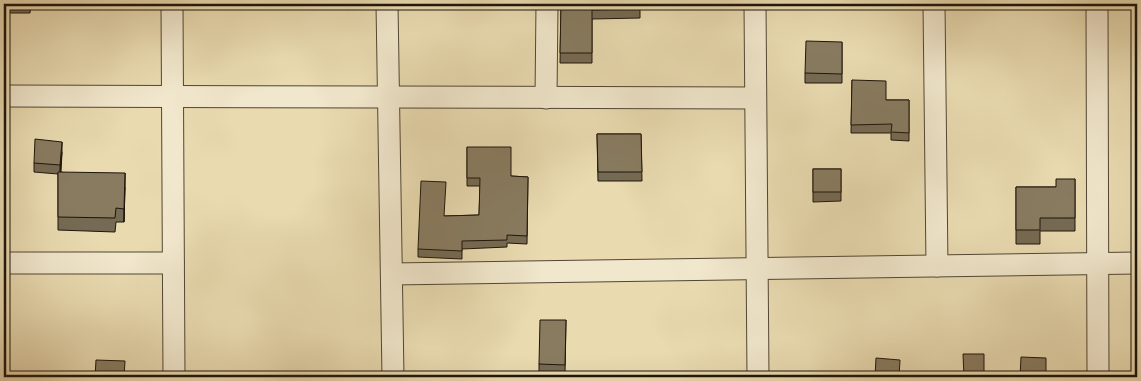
<svg xmlns="http://www.w3.org/2000/svg" width="1141" height="381" viewBox="0 0 1141 381" font-family="'EB Garamond',serif">
	<style>
		.lines { fill: none; stroke-linecap: round; stroke-linejoin: round }
		.minor-casing { stroke: #514634; stroke-width: 23 }
		.minor { stroke: #f1e7cc; stroke-width: 21 }
		.wall { fill: #756a53; stroke: #1e150a }
		.shaded-wall { fill: #5f5643; stroke: #1e150a }
		.building { fill: #887b60; stroke: #1e150a }
	</style>
	<rect width="100%" height="100%" fill="#e9dab0"/>
	<filter id="stains"><feTurbulence type="fractalNoise" baseFrequency=".004" numOctaves="4"/><feColorMatrix values="0 0 0 0 .2 0 0 0 0 .09 0 0 0 0 .02 0 0 0 .5 -.17"/></filter>
	<radialGradient id="worn" r=".72"><stop offset=".6" stop-color="#630" stop-opacity="0"/><stop offset="1" stop-color="#630" stop-opacity=".3"/></radialGradient>
	<g class="lines">
		<!-- minor casing -->
		<g class="minor-casing">
			<g id="minor">
				<path d="M 172,4 L 174,377"/>
				<path d="M 387,4 L 393,377"/>
				<path d="M 755,4 L 758,377"/>
				<path d="M 934,4 L 937,266"/>
				<path d="M 1097,4 L 1098,377"/>
				<path d="M 4,96 L 755,98"/>
				<path d="M 546,98 L 547,4"/>
				<path d="M 4,263 L 173,263"/>
				<path d="M 392,274 L 1137,263"/>
			</g>
		</g>
		<!-- minor -->
		<use href="#minor" class="minor"/>
	</g>
	<!-- wall -->
	<g class="wall">
		<path d="M 4,4 L 31,4 L 30,13 L 4,13 Z"/>
		<path d="M 561,4 L 640,4 L 640,18 L 592,19 L 592,63 L 560,63 Z"/>
		<path d="M 1135,4 L 1137,4 L 1137,25 L 1136,25 Z"/>
		<path d="M 842,42 L 842,83 L 805,83 L 805,73 Z"/>
		<path d="M 852,80 L 886,100 L 909,100 L 909,141 L 891,140 L 891,133 L 851,133 Z"/>
		<path d="M 597,134 L 641,134 L 642,181 L 598,181 Z"/>
		<path d="M 467,147 L 511,176 L 528,177 L 527,244 L 507,243 L 507,247 L 462,249 L 462,259 L 418,257 L 418,249 L 444,216 L 479,215 L 480,186 L 467,186 Z"/>
		<path d="M 62,152 L 61,172 L 125,187 L 124,222 L 116,222 L 115,232 L 58,230 L 58,174 L 34,172 L 34,163 Z"/>
		<path d="M 813,169 L 841,169 L 841,201 L 813,202 Z"/>
		<path d="M 1075,179 L 1075,231 L 1040,231 L 1040,244 L 1016,244 L 1016,187 L 1056,187 Z"/>
		<path d="M 566,320 L 565,375 L 539,374 L 539,364 Z"/>
	</g>
	<!-- shaded-wall -->
	<g class="shaded-wall">
		<path d="M 62,142 L 62,152 L 60,174 L 60,165 Z"/>
		<path d="M 125,173 L 125,187 L 124,222 L 124,209 Z"/>
	</g>
	<!-- building -->
	<g class="building">
		<path d="M 4,4 L 30,4 L 30,5 Z"/>
		<path d="M 561,4 L 640,4 L 640,9 L 592,10 L 592,53 L 560,53 Z"/>
		<path d="M 1135,4 L 1137,4 L 1137,15 L 1136,15 Z"/>
		<path d="M 806,41 L 842,42 L 842,74 L 805,73 Z"/>
		<path d="M 852,80 L 886,81 L 886,100 L 909,100 L 909,133 L 891,132 L 892,124 L 851,125 Z"/>
		<path d="M 597,134 L 641,134 L 642,172 L 598,172 Z"/>
		<path d="M 35,139 L 62,142 L 60,165 L 34,163 Z"/>
		<path d="M 467,147 L 511,147 L 511,176 L 528,177 L 527,236 L 507,235 L 507,240 L 462,241 L 462,251 L 418,249 L 421,181 L 446,182 L 444,216 L 479,215 L 480,178 L 467,178 Z"/>
		<rect x="813" y="169" width="28" height="23"/>
		<path d="M 58,172 L 125,173 L 124,209 L 116,208 L 115,218 L 58,217 Z"/>
		<path d="M 1056,179 L 1075,179 L 1075,218 L 1040,218 L 1040,230 L 1016,230 L 1016,187 L 1056,187 Z"/>
		<path d="M 540,320 L 566,320 L 565,365 L 539,364 Z"/>
		<path d="M 963,354 L 984,354 L 984,377 L 964,377 Z"/>
		<path d="M 1021,357 L 1046,358 L 1046,377 L 1020,377 Z"/>
		<path d="M 876,358 L 900,360 L 899,377 L 875,377 Z"/>
		<path d="M 96,360 L 125,361 L 124,377 L 95,377 Z"/>
	</g>
	<!-- margin -->
	<rect width="1141" height="381" fill="none" stroke="#e9dab0" stroke-width="20"/>
	<rect x="5" y="5" width="1131" height="371" fill="none" stroke="#1e150a" stroke-width="2.5"/>
	<rect x="10" y="10" width="1121" height="361" fill="none" stroke="#1e150a"/>
	<rect width="100%" height="100%" filter="url(#stains)"/>
	<rect width="100%" height="100%" fill="url(#worn)"/>
</svg>
